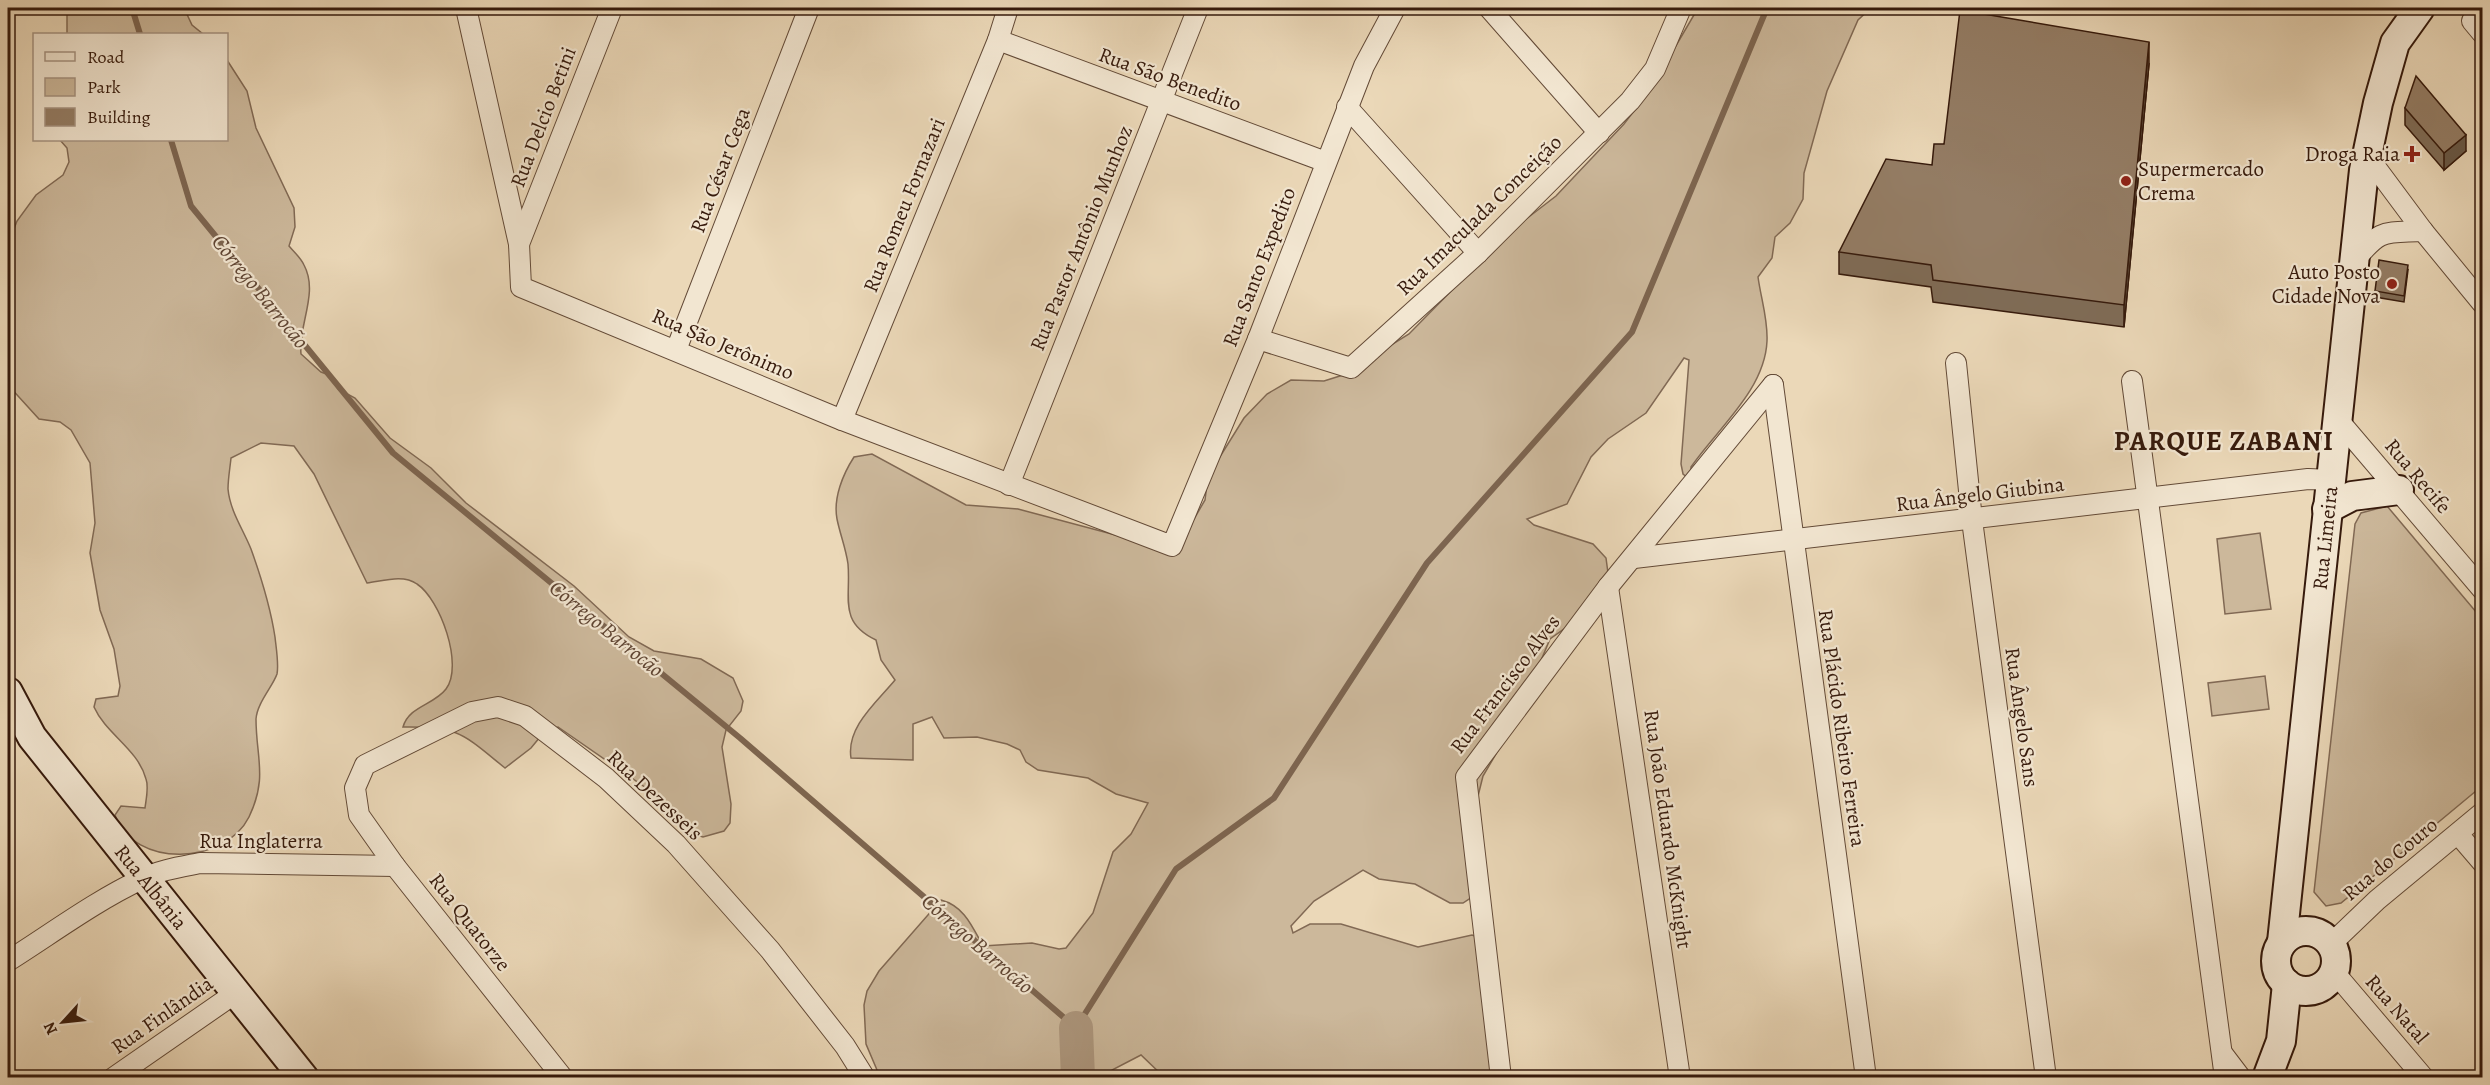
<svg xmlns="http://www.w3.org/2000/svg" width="2490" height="1085" viewBox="0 0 2490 1085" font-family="Alegreya,serif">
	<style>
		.green { fill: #ccb89b; stroke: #816954; stroke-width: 1.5 }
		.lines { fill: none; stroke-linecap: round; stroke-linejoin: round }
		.stream { stroke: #7d6550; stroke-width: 6 }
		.river { stroke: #ad977e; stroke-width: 34 }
		.street-casing { stroke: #634a37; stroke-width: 22 }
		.secondary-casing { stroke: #361a0c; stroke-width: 32 }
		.street { stroke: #f2e6d1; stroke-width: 20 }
		.secondary { stroke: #f2e6d1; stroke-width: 28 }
		.wall { fill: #7f6c57; stroke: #361a0c; stroke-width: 1.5 }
		.shaded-wall { fill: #685847; stroke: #361a0c; stroke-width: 1.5 }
		.building { fill: #947d65; stroke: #361a0c; stroke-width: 1.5 }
		.poi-dot { fill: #8f2418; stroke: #f2e6d1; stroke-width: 2 }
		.labels { text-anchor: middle; stroke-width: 4.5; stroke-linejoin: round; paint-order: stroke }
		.street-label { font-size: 21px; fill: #361a0c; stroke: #f2e6d1 }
		.poi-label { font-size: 21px; fill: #361a0c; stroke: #f2e6d1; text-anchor: end }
		.water-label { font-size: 22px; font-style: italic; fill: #604634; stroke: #f2e6d1 }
		.district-label { font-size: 27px; font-weight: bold; letter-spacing: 1.5px; fill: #361a0c; stroke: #f2e6d1 }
	</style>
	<rect width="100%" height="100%" fill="#ebd8b8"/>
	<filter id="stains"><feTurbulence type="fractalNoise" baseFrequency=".00333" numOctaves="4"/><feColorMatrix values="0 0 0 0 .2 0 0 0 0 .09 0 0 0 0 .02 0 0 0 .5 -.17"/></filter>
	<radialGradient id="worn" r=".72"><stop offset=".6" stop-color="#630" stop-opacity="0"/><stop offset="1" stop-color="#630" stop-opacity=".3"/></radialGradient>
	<!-- green -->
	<g class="green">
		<path d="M 67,8 L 184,8 L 192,25 L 203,34 L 67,34 Z"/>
		<path d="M 1698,8 L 1871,8 L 1858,20 L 1827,91 L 1804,173 L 1803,199 L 1790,223 L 1775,237 L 1772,258 L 1758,277 C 1761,299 1768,319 1767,341 C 1765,390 1717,429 1691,467 L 1691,480 L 1683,474 L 1681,464 L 1689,360 L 1684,358 L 1646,413 L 1608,439 L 1591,457 L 1567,504 L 1527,519 L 1534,525 L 1593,544 L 1606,558 L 1608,573 L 1589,611 L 1550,639 L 1516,720 L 1483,776 L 1475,808 L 1472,897 L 1463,903 L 1450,903 L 1415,884 L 1379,879 L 1363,870 L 1314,901 L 1291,926 L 1293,933 L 1310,924 L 1341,924 L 1418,947 L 1472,935 L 1490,941 L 1508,1077 L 1164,1077 L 1141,1055 L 1112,1070 L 1109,1077 L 880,1077 L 866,1044 L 864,1005 L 867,991 L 879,971 L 941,900 C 964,906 972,926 983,946 L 1032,943 L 1059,949 L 1066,948 L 1093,913 L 1113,852 L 1131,834 L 1148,803 L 1116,794 L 1088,778 L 1038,770 L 1026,762 L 1020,750 L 1007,744 L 977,737 L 944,738 L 932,717 L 913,724 L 913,760 L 851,758 C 846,727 877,702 895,680 L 881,660 L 876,640 C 838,622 851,598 848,564 C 846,549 840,534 837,519 C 833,498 843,474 854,457 L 872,454 L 966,505 L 1018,509 L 1138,541 L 1176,536 L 1194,519 L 1205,500 L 1208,476 L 1244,418 L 1267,394 L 1291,380 L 1324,381 L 1343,375 L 1409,334 L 1456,286 L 1478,256 L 1556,196 L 1624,124 L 1650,90 Z"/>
		<path d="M 227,60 L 247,91 L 256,128 L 294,208 L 295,227 L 289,246 C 294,252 301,258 304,265 C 319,293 298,325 301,354 L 321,372 L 332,376 L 338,389 L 355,398 L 390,438 L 431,468 L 466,503 L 574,586 L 629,637 L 654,651 L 701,659 L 733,678 L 743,701 L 741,711 L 726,730 L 722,747 L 731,804 L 730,823 L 724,831 L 703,837 L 687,832 L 662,799 L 558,727 L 545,731 L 531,748 L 505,768 C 463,734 459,726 403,727 C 409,706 434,705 446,689 C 464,665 440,599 417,584 C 403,574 383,581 367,583 L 314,474 L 294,446 L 261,443 L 231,458 C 230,468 228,479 228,489 C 230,511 243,529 251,549 C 260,574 271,611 275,637 C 276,647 279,664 277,674 C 273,686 257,703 256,719 C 256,758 268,777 249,817 C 225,865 134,869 115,815 L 121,806 L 145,808 C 146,800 149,787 146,779 C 138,749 106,734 94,707 L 96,699 L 118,696 L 120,686 L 114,649 L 100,610 L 90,553 L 95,523 L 90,463 L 71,430 L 60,422 L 39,419 L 8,385 L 8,244 L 17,221 L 36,195 L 63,175 L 69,162 L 67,148 L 60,140 L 226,140 Z"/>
		<path d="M 2387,506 L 2482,619 L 2482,786 L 2341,903 L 2326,906 L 2314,892 L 2355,524 L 2361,513 Z"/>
		<path d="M 2260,533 L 2271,609 L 2225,614 L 2217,539 Z"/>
		<path d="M 2265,676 L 2269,709 L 2212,716 L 2208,683 Z"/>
	</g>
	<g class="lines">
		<!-- stream -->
		<g class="stream">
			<path d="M 132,8 L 140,34"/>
			<path d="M 171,140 L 191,206 L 393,453 L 740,738 L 1076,1028 L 1176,869 L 1274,798 L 1427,563 L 1632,332 L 1767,8"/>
		</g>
		<!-- river -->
		<path class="river" d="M 1076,1028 L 1078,1078"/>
		<!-- street casing -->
		<g class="street-casing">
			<g id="street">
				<path d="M 466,8 L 519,244 L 521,287 L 842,420 L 1172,546 L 1258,339 L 1364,66 L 1395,8"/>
				<path d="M 1489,8 L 1599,133"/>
				<path d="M 2472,21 L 2482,33"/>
				<path d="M 998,40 L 1326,162"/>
				<path d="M 1347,107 L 1478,253"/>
				<path d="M 2368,157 L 2423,231 L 2482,303"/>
				<path d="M 519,244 L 612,8"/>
				<path d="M 2355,260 C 2381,228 2384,233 2423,231"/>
				<path d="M 1258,339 L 1351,368 L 1478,253 L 1630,101 L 1655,69 L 1681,8"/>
				<path d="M 676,350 L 809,8"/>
				<path d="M 1956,363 L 1972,520 L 2046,1078"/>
				<path d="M 2132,381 L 2225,1078"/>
				<path d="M 1773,385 L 1866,1078"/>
				<path d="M 842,420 L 998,40 L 1008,8"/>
				<path d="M 2339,421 L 2482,589"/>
				<path d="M 1009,485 L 1198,8"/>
				<path d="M 1634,558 L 2308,479 L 2331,480"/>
				<path d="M 1608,587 L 1680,1078"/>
				<path d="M 2458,834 L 2482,862"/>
				<path d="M 2331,944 L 2377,900 L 2482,813"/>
				<path d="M 8,961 C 51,934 95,901 142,879 C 160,870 180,867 200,863 L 395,866"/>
				<path d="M 2334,972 L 2424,1078"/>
				<path d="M 2222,1053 L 2241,1078"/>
				<path d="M 113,1078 L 237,992"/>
				<path d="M 563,1078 L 395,866 L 359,815 L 355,788 L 365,765 L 472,712 L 498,707 L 525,716 L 606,778 L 676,844 L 770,950 L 845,1046 L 865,1078"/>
				<path d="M 1501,1078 L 1466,777 L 1608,587 L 1773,385"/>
			</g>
		</g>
		<!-- secondary casing -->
		<g class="secondary-casing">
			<g id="secondary">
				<path d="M 2327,509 L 2352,496 L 2399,490"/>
				<path d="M 8,692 L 32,737 L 304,1078"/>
				<circle cx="2306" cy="961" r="30"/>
				<path d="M 2282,942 L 2364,170 L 2378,103 L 2395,43 L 2420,8"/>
				<path d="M 2267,1078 L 2281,1041 L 2287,984"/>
			</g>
		</g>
		<!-- street -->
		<use href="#street" class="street"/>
		<!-- secondary -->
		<use href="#secondary" class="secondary"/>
	</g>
	<!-- wall -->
	<g class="wall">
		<path d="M 2149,64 L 2124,327 L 1933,302 L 1931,287 L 1839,274 L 1839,252 L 1932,165 L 1944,144 Z"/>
		<path d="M 2405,108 L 2466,151 L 2444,170 L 2405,125 Z"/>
		<path d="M 2408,270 L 2404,302 L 2375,297 L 2375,291 Z"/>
	</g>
	<!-- shaded-wall -->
	<g class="shaded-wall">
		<path d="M 2149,42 L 2149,64 L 2124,327 L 2124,305 Z"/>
		<path d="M 2466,135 L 2466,151 L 2444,170 L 2444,153 Z"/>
	</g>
	<!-- building -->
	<g class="building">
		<path d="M 1960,10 L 2149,42 L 2124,305 L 1933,280 L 1931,265 L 1839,252 L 1886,159 L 1932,165 L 1934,144 L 1944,144 Z"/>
		<path d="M 2416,76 L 2466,135 L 2444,153 L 2405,108 Z"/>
		<path d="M 2379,260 L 2408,265 L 2404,296 L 2375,291 Z"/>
	</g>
	<!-- markers -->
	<g class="poi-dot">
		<path d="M2409 145h6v6h6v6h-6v6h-6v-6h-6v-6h6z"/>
		<circle cx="2126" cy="181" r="6"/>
		<circle cx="2392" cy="284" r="6"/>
	</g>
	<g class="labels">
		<!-- street labels -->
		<g class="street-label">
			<text transform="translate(1170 79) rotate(20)" y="7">Rua São Benedito</text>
			<text transform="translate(543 117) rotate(-69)" y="7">Rua Delcio Betini</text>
			<text transform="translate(720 170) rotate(-69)" y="7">Rua César Cega</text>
			<text transform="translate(904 205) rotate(-68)" y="7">Rua Romeu Fornazari</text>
			<text transform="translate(1479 215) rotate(-44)" y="7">Rua Imaculada Conceição</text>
			<text transform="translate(1081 238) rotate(-68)" y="7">Rua Pastor Antônio Munhoz</text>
			<text transform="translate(1259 267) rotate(-69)" y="7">Rua Santo Expedito</text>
			<text transform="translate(723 344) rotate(23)" y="7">Rua São Jerônimo</text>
			<text transform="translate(2418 476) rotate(50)" y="7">Rua Recife</text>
			<text transform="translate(1980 494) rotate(-7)" y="7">Rua Ângelo Giubina</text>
			<text transform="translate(2325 538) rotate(-84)" y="7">Rua Limeira</text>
			<text transform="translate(1505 684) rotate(-53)" y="7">Rua Francisco Alves</text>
			<text transform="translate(2022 717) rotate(82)" y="7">Rua Ângelo Sans</text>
			<text transform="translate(1842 728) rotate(82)" y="7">Rua Plácido Ribeiro Ferreira</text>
			<text transform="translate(655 795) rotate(43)" y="7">Rua Dezesseis</text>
			<text transform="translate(1668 829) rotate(82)" y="7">Rua João Eduardo McKnight</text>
			<text x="261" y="848">Rua Inglaterra</text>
			<text transform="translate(2390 859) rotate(-40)" y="7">Rua do Couro</text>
			<text transform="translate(151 887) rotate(51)" y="7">Rua Albânia</text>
			<text transform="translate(470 922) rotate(52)" y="7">Rua Quatorze</text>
			<text transform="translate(2397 1009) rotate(49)" y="7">Rua Natal</text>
			<text transform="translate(162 1015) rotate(-35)" y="7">Rua Finlândia</text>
		</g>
		<!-- poi labels -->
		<g class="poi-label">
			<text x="2400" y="161">Droga Raia</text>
			<text x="2138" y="176" text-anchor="start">Supermercado<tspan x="2138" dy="24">Crema</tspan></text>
			<text x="2380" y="279">Auto Posto<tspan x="2380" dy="24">Cidade Nova</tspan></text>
		</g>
		<!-- water labels -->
		<g class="water-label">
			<text transform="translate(261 291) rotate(51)" y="8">Córrego Barrocão</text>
			<text transform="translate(607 628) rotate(39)" y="8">Córrego Barrocão</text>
			<text transform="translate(978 943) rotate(41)" y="8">Córrego Barrocão</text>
		</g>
		<!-- district labels -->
		<g class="district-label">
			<text x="2224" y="450">PARQUE ZABANI</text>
		</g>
	</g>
	<!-- margin -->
	<rect width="2490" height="1085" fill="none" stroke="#ebd8b8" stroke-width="30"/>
	<rect x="9" y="9" width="2472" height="1067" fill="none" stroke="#361a0c" stroke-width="3"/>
	<rect x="15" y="15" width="2460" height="1055" fill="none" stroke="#361a0c" stroke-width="1.5"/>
	<!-- legend -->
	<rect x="33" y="33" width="195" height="108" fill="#f2e6d1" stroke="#a79482" stroke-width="1.5"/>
	<rect x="45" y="52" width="30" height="9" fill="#f2e6d1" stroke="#a79482" stroke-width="1.5"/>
	<text x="87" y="63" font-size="18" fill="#361a0c">Road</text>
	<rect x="45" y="78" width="30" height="18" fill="#ccb89b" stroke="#a79482" stroke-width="1.5"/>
	<text x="87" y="93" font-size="18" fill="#361a0c">Park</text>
	<rect x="45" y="108" width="30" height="18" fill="#947d65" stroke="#a79482" stroke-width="1.5"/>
	<text x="87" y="123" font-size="18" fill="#361a0c">Building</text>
	<!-- north arrow -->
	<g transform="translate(63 1022) rotate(243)" stroke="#f2e6d1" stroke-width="4.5" paint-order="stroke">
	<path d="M0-4.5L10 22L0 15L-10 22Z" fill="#361a0c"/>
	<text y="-9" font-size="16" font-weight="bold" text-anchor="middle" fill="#361a0c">N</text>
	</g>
	<rect width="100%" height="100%" filter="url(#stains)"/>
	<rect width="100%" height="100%" fill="url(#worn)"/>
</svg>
